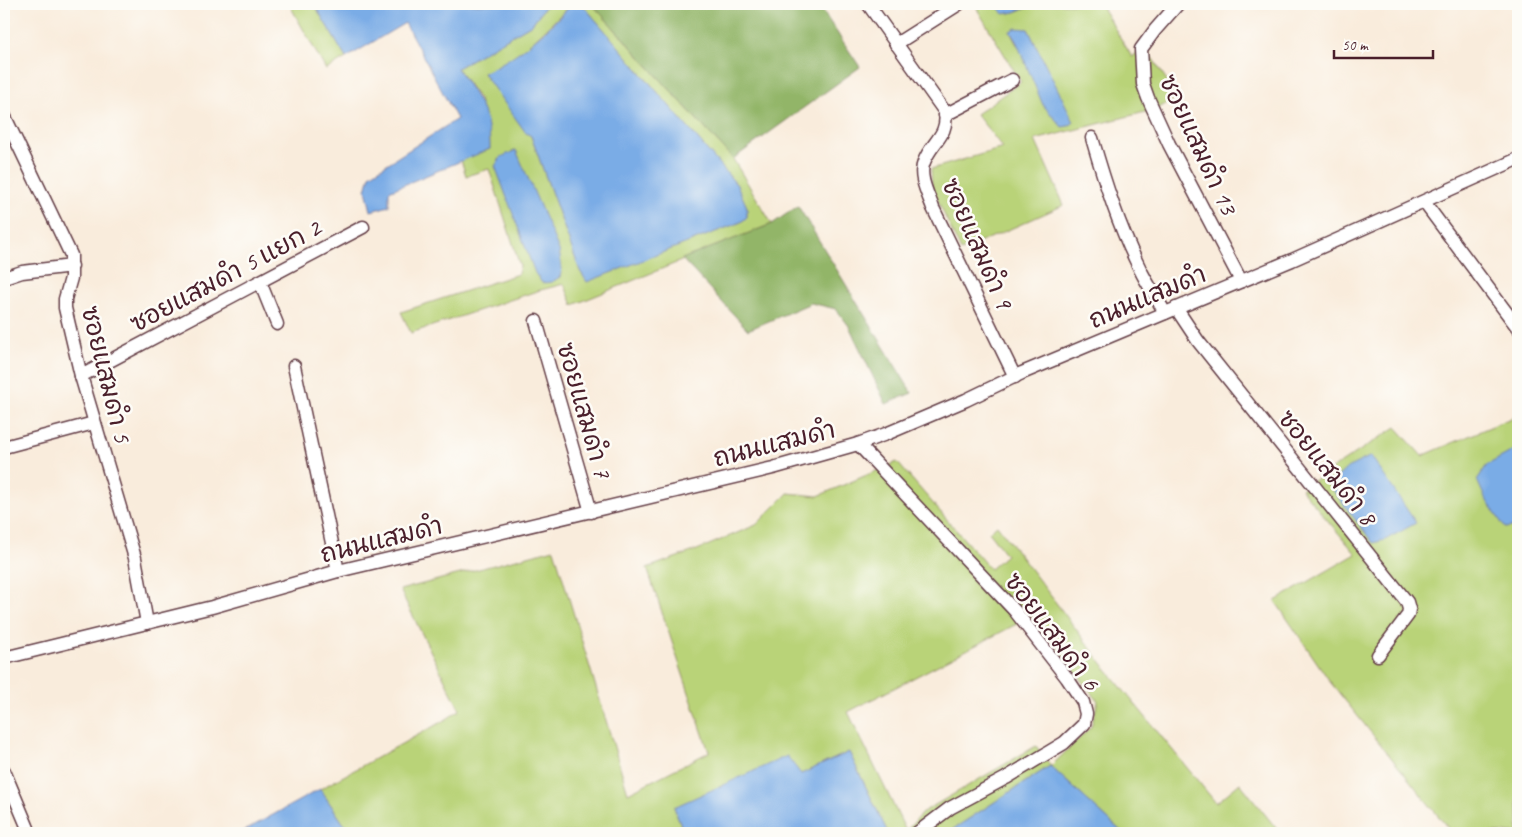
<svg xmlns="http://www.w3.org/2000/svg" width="1522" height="837" viewBox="0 0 1522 837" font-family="Caveat,'Playpen Sans Thai',sans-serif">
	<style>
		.green { fill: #b9d378; stroke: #827952; fill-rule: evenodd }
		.forest { fill: #92b568; stroke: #6e6a4a }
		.water { fill: #7aace6; stroke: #626688 }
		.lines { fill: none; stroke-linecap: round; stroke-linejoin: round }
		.minor-casing { stroke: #643e46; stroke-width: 15 }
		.minor { stroke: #fff; stroke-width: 12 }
		.labels { text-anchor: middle; stroke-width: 5; stroke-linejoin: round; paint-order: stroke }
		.street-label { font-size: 25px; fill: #4a1f2b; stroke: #fdfcf7 }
	</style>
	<rect width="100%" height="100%" fill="#fdfcf7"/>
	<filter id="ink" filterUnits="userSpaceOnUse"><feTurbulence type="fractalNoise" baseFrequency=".02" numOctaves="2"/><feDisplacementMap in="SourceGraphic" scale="10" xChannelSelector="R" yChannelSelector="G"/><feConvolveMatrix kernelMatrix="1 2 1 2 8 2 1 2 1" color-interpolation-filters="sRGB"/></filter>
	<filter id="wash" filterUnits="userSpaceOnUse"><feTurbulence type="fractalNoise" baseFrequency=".0096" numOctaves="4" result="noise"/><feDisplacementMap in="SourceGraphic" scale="20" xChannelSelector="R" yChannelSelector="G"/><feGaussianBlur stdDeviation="1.12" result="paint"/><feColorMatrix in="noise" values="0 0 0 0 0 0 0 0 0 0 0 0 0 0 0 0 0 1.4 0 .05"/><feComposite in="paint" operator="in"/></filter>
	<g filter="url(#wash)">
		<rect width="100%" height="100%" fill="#f9ecdc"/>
		<!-- green -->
		<g class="green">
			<path d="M 289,4 L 314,4 L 346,58 L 326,70 Z"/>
			<path d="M 547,4 L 572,4 L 532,42 L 506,62 L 483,73 L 531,136 L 580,271 L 587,281 L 741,222 L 747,217 L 747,208 L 737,185 L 582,4 L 592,4 L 733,159 L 772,224 L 573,305 L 564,284 L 537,291 L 411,333 L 401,312 L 518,274 L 520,266 L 489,169 L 466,176 L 461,160 L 490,149 L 479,99 L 457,68 L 532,24 Z"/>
			<path d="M 974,4 L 994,4 L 1004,14 L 1015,12 L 1038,4 L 1100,4 L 1132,57 L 1145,47 L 1178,97 L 1157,109 L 1035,140 L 1064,205 L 961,251 L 932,188 L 931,169 L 1003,148 L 976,114 L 1021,82 ZM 1028,29 L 1061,99 L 1016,43 L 1010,32 Z"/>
			<path d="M 1518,415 L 1518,833 L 1452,833 L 1331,683 L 1275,601 L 1356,554 L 1301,489 L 1396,427 L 1422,456 Z"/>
			<path d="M 897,462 L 990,569 L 1006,555 L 989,532 L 997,525 L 1107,670 L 1216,803 L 1240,783 L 1280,833 L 1123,833 L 1050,766 L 947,833 L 888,833 L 849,752 L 801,774 L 674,807 L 684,833 L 350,833 L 320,789 L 445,720 L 460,710 L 400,590 L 554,549 L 628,793 L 709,752 L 647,568 L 697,550 L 756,525 L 788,493 L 818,496 ZM 1032,616 L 1098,701 L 1091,727 L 1051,766 L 1036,746 L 923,812 L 906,831 L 848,712 Z"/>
		</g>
		<!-- forest -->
		<g class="forest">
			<path d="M 592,4 L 818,4 L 860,67 L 733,159 Z"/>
			<path d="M 798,206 L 912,393 L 886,404 L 849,326 L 836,309 L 811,303 L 748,330 L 682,259 L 772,224 Z"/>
		</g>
		<!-- water -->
		<g class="water">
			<path d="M 314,4 L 547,4 L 532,24 L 457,68 C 475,96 491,114 490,149 L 389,191 L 389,206 L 371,211 L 366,190 L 370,175 L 457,119 L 405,23 L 346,58 Z"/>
			<path d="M 572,4 L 582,4 L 737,185 L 747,207 L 747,217 L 741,222 L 587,282 L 580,271 L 531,136 L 526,133 L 483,73 C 519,56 545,33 572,4 Z"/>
			<path d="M 994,4 L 1038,4 L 1015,12 L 1004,14 Z"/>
			<path d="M 1016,28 L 1028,29 L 1074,122 L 1069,126 L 1062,127 L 1043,105 L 1017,43 L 1010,31 Z"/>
			<path d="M 516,150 L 559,250 L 562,269 L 560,277 L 552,282 L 542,283 L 535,273 L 495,166 L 501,157 Z"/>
			<path d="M 1518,448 L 1518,526 L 1505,528 L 1485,498 L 1477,480 L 1487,465 Z"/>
			<path d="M 1371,456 L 1416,523 L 1385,540 L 1373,543 L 1329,485 L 1347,468 Z"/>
			<path d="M 849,752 L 888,833 L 684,833 L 674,807 L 787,756 L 801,774 Z"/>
			<path d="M 1050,766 L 1123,833 L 947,833 Z"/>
			<path d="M 320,789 L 350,833 L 240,833 Z"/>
		</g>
	</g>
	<g filter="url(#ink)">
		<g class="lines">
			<!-- minor casing -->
			<g class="minor-casing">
				<g id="minor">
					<path d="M 868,4 L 945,112 C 949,136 931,142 924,162 C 918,176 928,194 933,208 L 1015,377"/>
					<path d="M 1178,4 L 1155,30 L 1141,49 L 1143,84 L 1148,98 L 1169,144 L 1241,281"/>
					<path d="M 896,44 L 959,4"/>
					<path d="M 4,115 L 71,255 L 71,278 L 65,299 L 65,308 L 81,376 L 135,558 L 147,623"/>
					<path d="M 945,115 L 1012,80"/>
					<path d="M 1092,138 C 1105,183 1119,227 1140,269 C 1147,284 1157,298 1165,313"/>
					<path d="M 1424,202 L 1518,328"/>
					<path d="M 4,278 L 22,272 L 72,266"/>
					<path d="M 260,282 L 277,324"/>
					<path d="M 1176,308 L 1198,341 L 1407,602 L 1409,609 L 1408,615 L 1378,655"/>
					<path d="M 536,321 L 591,512"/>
					<path d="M 294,366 L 338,571"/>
					<path d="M 81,376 L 363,227"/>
					<path d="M 858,444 L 1015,611 L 1067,678 L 1083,702 L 1086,714 L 1084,724 L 1064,743 L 1006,778 L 950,808 L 917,833"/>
					<path d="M 4,447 L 94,423"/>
					<path d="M 4,658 L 212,607 L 338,571 L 773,468 L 858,444 L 886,434 L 966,400 L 1022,373 L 1292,260 L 1518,159"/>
					<path d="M 4,771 L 30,833"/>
				</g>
			</g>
			<!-- minor -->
			<use href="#minor" class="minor"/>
		</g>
	</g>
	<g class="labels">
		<!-- street labels -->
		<g class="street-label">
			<text transform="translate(1199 144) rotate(65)" y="9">ซอยแสมดำ 13</text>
			<text transform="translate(978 243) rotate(66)" y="9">ซอยแสมดำ 9</text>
			<text transform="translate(225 275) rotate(-28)" y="9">ซอยแสมดำ 5 แยก 2</text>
			<text transform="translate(1147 296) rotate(-23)" y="9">ถนนแสมดำ</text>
			<text transform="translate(107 374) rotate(76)" y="9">ซอยแสมดำ 5</text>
			<text transform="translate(585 410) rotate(74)" y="9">ซอยแสมดำ 7</text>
			<text transform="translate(774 443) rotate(-14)" y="9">ถนนแสมดำ</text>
			<text transform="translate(1328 467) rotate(51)" y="9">ซอยแสมดำ 8</text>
			<text transform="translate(381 539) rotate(-14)" y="9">ถนนแสมดำ</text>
			<text transform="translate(1053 631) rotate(53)" y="9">ซอยแสมดำ 6</text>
		</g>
	</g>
	<!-- margin -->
	<rect width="1522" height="837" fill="none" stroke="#fdfcf7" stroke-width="20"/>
	<!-- scale -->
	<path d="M1334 50v8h99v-8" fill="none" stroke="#4a1f2b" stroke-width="2.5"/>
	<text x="1342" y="50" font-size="15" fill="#4a1f2b" stroke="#fdfcf7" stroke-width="4" paint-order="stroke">50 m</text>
</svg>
